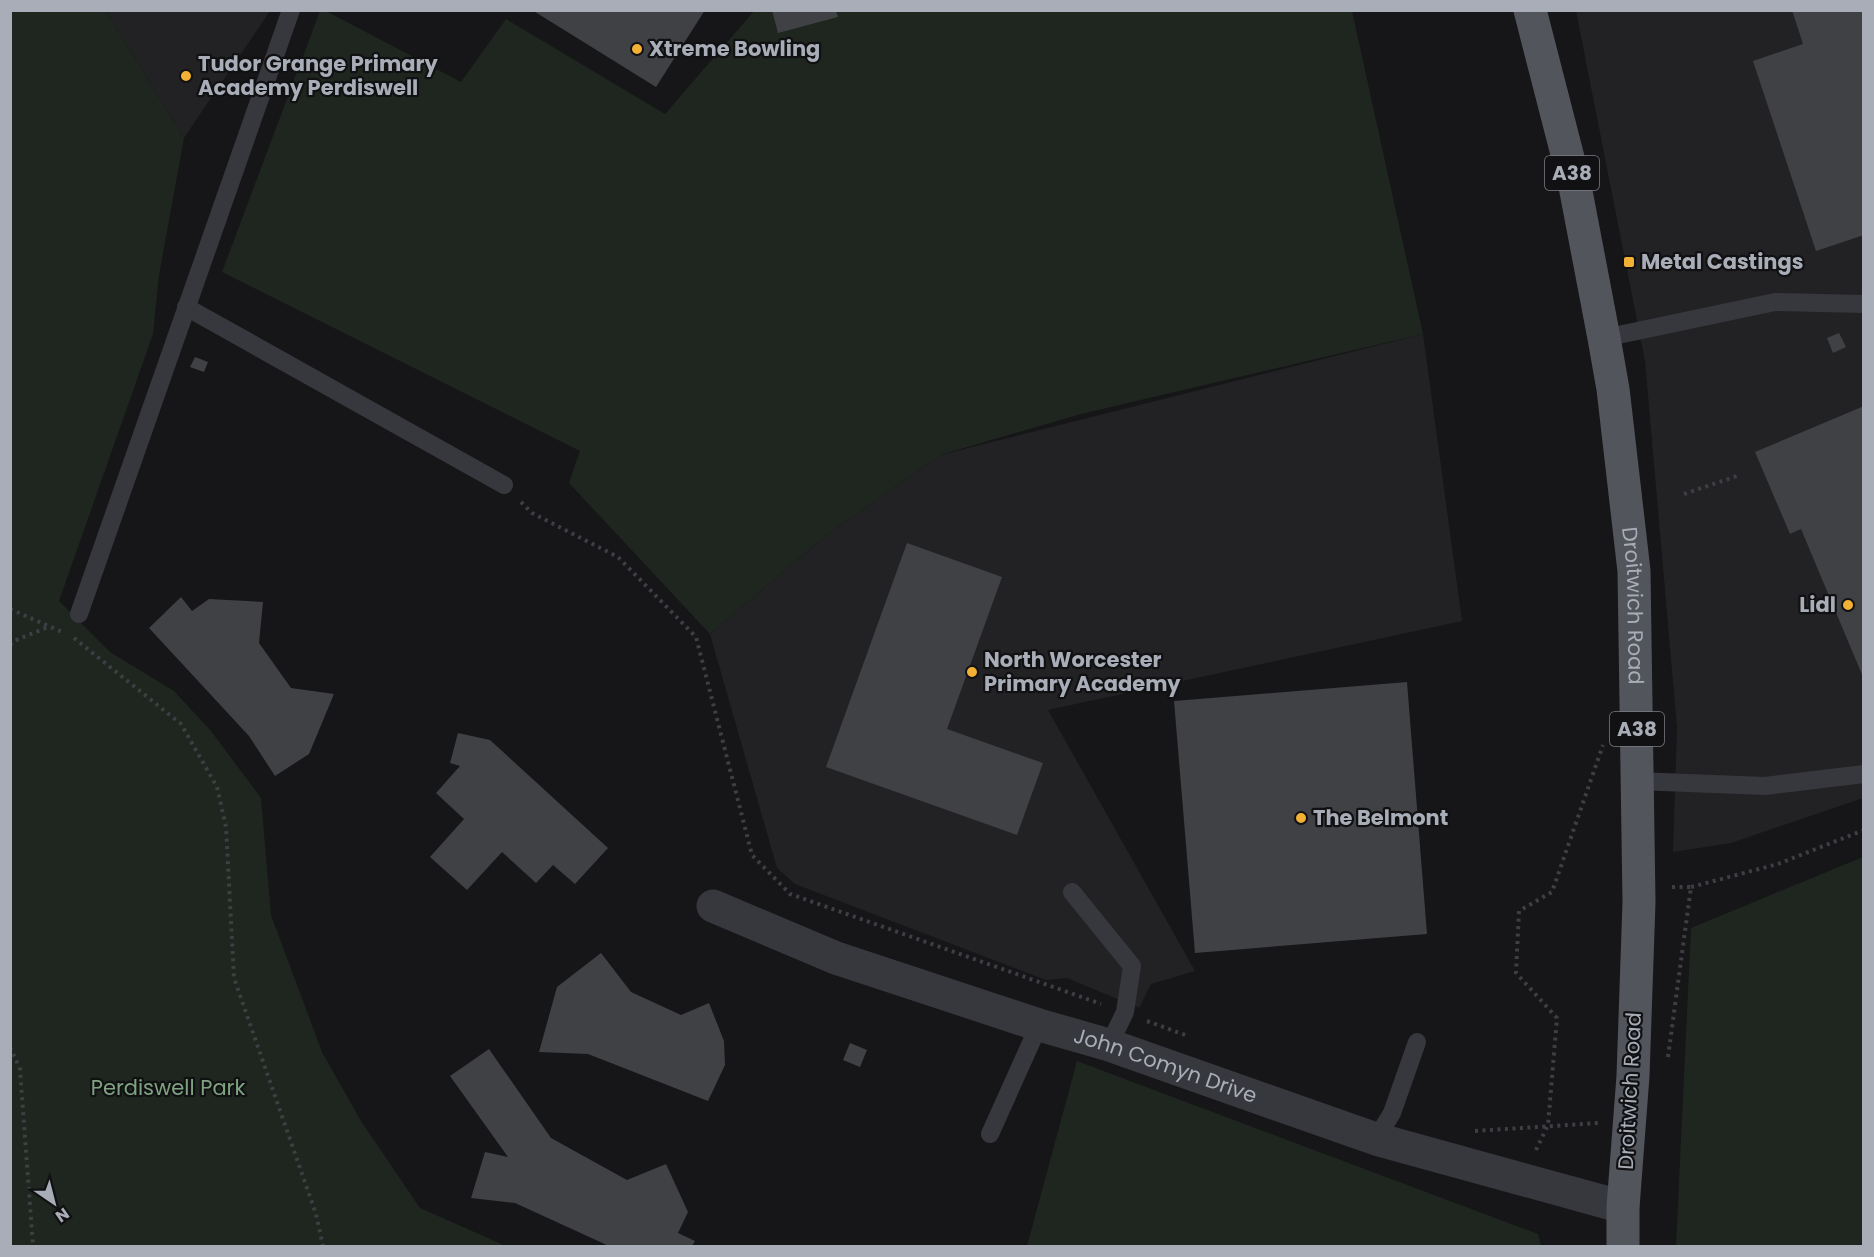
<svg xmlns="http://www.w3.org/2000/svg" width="1874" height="1257" viewBox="0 0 1874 1257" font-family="Poppins,sans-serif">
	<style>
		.built { fill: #222225 }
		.green { fill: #1e261f }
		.building { fill: #404145 }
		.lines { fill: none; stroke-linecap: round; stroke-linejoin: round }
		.path { stroke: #3d3f44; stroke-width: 4; stroke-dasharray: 3 4.5; stroke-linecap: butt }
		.lane { stroke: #37383d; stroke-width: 18 }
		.street { stroke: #37383d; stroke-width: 33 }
		.primary { stroke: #53555c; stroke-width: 33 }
		.poi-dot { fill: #f2b134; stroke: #111113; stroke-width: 2 }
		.labels { text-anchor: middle; stroke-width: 4.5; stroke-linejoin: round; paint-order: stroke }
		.shield { fill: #111113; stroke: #7b7e86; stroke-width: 1.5 }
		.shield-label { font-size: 20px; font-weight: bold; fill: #a8adb8 }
		.poi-label { font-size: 21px; font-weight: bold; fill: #a8adb8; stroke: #111113; text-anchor: start }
		.street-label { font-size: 21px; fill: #a8adb8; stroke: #111113 }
		.park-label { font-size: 21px; fill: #7fa381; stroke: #111113 }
	</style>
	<rect width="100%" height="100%" fill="#161618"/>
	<!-- built -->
	<g class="built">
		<path d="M 106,11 L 270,11 L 184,138 Z"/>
		<path d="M 1576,11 L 1863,11 L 1863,798 L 1731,843 L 1673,852 L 1677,727 L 1645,361 Z"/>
		<path d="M 1423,334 L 1462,621 L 1048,710 L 1195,971 L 1151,984 L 1139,1008 L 1067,978 L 1046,980 L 795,884 L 777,868 L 710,634 L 824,537 L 940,455 Z"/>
	</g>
	<!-- green -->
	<g class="green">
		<path d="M 10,11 L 106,11 L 184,138 L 159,275 L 153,334 L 59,601 L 110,652 L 174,691 L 211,731 L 261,798 L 271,915 L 322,1052 L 361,1121 L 420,1208 L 506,1246 L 11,1246 Z"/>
		<path d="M 320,11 L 326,11 L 461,82 L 506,19 L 665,114 L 754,11 L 1352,11 L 1423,334 L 1081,414 L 940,455 L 824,537 L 710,634 L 569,483 L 580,451 L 222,272 Z"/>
		<path d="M 1863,857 L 1863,1246 L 1676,1246 L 1691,928 Z"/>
		<path d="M 1077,1061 L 1538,1234 L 1541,1246 L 1027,1246 Z"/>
	</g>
	<!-- building -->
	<g class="building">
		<path d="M 532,10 L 705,10 L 656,87 Z"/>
		<path d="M 772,10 L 836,10 L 838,17 L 778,33 Z"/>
		<path d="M 1792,10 L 1864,10 L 1864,235 L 1816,251 L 1753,61 L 1803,44 Z"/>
		<path d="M 1839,333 L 1846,347 L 1833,353 L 1827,338 Z"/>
		<path d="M 195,357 L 208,362 L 204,372 L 190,367 Z"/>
		<path d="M 1864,406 L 1864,677 L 1863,677 L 1801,529 L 1790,534 L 1755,452 Z"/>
		<path d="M 907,543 L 1002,577 L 947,729 L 1043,763 L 1017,835 L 826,767 Z"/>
		<path d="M 181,597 L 192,611 L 209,599 L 263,602 L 259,643 L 291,688 L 334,694 L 309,754 L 275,776 L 249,736 L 149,628 Z"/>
		<path d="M 1407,682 L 1427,934 L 1195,953 L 1174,701 Z"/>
		<path d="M 458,733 L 490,740 L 608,848 L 575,884 L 553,865 L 536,883 L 502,852 L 467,890 L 430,857 L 464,819 L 436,793 L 460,766 L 450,763 Z"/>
		<path d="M 601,953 L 631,992 L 681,1015 L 709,1003 L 724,1041 L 725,1065 L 708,1101 L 588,1054 L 539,1052 L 557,987 Z"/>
		<path d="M 850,1043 L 867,1050 L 860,1067 L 843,1060 Z"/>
		<path d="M 489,1049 L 551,1138 L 627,1180 L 666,1164 L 688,1212 L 678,1233 L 695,1241 L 692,1246 L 609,1246 L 515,1203 L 471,1198 L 485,1152 L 508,1157 L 450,1076 Z"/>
	</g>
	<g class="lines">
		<!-- path -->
		<g class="path">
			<path d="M 1684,494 L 1740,475"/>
			<path d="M 521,502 L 532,513 L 618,557 L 696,637 L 752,855 L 790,894 L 1101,1004"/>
			<path d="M 10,609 L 62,632"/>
			<path d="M 74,638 L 181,724 L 217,787 L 226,827 L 234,978 L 316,1214 L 323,1246"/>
			<path d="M 10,645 L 14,641 L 48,627"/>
			<path d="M 1691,887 L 1778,864 L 1864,830"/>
			<path d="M 1147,1021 L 1188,1036"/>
			<path d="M 10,1047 L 20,1069 L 33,1246"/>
			<path d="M 1668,1057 L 1691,887 L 1669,887"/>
			<path d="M 1475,1131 L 1599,1123"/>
			<path d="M 1536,1150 L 1548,1125 L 1557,1018 L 1516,973 L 1519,911 L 1552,892 L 1603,745"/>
		</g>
		<!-- lane -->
		<g class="lane">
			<path d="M 186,307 L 504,485"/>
			<path d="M 1604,338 L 1775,302 L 1864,304"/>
			<path d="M 79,614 L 291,10"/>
			<path d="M 1637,781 L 1765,786 L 1864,774"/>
			<path d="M 1072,892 L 1132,966 L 1125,1012 L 1109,1045"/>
			<path d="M 990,1134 L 1039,1025"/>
			<path d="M 1376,1139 L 1392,1113 L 1417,1042"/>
		</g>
		<!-- street -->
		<path class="street" id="s1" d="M 713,906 L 836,958 L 1039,1025 L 1109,1045 L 1376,1139 L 1623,1207"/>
		<!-- primary -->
		<path class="primary" id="s2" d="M 1530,10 L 1574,181 L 1604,338 L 1613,389 L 1634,571 L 1639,902 L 1633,1076 L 1623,1207 L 1623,1246"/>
	</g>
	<!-- markers -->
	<g class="poi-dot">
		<circle cx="637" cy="49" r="6"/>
		<circle cx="186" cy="76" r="6"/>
		<rect x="1623" y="256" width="12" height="12" rx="3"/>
		<circle cx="1848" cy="605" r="6"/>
		<circle cx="972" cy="672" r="6"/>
		<circle cx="1301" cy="818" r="6"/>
	</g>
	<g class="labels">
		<!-- shield labels -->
		<g class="shield">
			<rect x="1545" y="156" width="54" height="34" rx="4.5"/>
			<rect x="1610" y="712" width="54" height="34" rx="4.5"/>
		</g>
		<g class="shield-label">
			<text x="1572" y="180">A38</text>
			<text x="1637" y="736">A38</text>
		</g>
		<!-- poi labels -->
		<g class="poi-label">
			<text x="649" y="56">Xtreme Bowling</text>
			<text x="198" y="71">Tudor Grange Primary<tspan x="198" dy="24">Academy Perdiswell</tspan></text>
			<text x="1641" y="269">Metal Castings</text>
			<text x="1836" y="612" text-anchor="end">Lidl</text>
			<text x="984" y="667">North Worcester<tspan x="984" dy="24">Primary Academy</tspan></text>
			<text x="1313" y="825">The Belmont</text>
		</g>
		<!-- street labels -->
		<g class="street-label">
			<text dy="7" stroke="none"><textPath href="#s2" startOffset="606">Droitwich Road</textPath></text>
			<text dy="7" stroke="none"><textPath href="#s1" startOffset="480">John Comyn Drive</textPath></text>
			<text transform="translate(1630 1091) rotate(-87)" y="7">Droitwich Road</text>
		</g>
		<!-- park labels -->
		<g class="park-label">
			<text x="168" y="1095">Perdiswell Park</text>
		</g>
	</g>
	<!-- border -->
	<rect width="1874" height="1257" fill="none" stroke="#a8adb8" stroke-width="24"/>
	<!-- north arrow -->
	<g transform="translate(54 1203) rotate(145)" stroke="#111113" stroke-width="4.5" paint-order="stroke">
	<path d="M0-4.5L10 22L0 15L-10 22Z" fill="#a8adb8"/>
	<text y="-9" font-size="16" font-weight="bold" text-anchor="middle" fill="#a8adb8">N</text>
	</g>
</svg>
